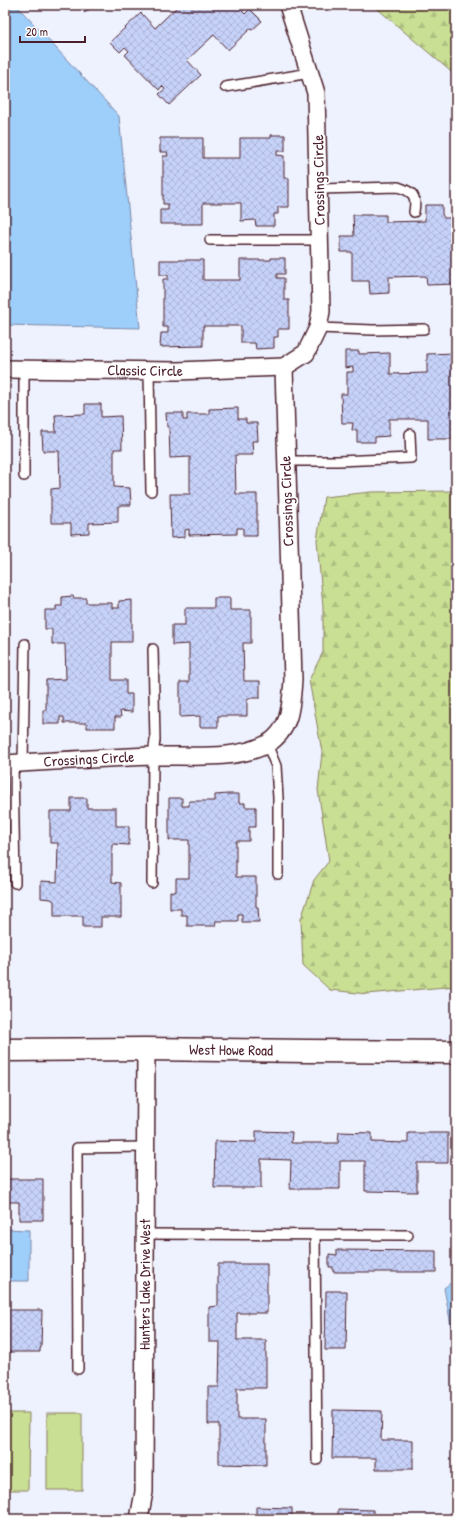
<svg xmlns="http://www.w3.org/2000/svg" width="461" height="1524" viewBox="0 0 461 1524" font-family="'Patrick Hand',sans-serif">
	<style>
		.grass { fill: #c9df94; stroke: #8a7f60 }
		.forest { fill: url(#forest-firs); stroke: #8a7f60 }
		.water { fill: #9ecefa; stroke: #7c88a7 }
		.building { fill: url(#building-cross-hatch); stroke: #4a1f2b }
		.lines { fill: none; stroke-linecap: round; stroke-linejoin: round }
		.service-casing { stroke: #4a1f2b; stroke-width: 12 }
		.minor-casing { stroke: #4a1f2b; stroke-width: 20 }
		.secondary-casing { stroke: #4a1f2b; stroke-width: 25 }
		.service { stroke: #fff; stroke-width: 9 }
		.minor { stroke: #fff; stroke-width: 17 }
		.secondary { stroke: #fff; stroke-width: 22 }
		.labels { text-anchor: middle; stroke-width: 3.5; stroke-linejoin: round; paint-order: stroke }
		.street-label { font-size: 15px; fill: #4a1f2b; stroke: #fff }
	</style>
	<defs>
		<pattern id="forest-firs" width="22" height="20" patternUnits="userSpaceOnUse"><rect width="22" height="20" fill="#c9df94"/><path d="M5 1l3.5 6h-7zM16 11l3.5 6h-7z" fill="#aebf80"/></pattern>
		<pattern id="building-cross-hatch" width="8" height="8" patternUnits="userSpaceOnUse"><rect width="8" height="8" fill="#c7d2fa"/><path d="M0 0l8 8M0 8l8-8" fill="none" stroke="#acb4d6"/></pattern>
	</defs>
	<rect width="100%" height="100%" fill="#eef2fe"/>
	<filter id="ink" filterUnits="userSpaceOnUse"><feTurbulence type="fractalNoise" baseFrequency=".025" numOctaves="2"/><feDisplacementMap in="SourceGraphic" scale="8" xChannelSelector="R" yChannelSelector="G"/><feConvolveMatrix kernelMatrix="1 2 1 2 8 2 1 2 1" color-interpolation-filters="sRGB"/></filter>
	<g filter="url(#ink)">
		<!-- grass -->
		<g class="grass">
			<path d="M 5,1413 L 29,1413 L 28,1490 L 5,1490 Z"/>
			<rect x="47" y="1413" width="35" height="77"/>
		</g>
		<!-- forest -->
		<g class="forest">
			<path d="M 373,5 L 456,5 L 456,76 Z"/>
			<path d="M 456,491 L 456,986 L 367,994 L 330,990 L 303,965 L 301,919 L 314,880 L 329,861 L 318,790 L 322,752 L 309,680 L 323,652 L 323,607 L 317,540 L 324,497 L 371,492 Z"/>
		</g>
		<!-- water -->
		<g class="water">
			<path d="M 5,5 L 16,5 L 119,116 L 140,328 L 5,325 Z"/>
			<path d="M 5,1229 L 29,1230 L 29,1281 L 5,1281 Z"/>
			<path d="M 456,1279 L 456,1341 L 454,1341 L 444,1288 Z"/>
		</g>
		<!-- building -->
		<g class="building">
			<path d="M 78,5 L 93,5 L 85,13 Z"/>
			<path d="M 179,5 L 245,5 L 247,7 L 242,11 L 245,14 L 250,9 L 262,21 L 252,30 L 250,29 L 228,50 L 214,35 L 187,60 L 201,75 L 169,105 L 159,94 L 165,89 L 162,86 L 159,90 L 125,55 L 129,51 L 125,47 L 120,52 L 110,42 L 141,13 L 155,28 Z"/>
			<path d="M 271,135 L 285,135 L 285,151 L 277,151 L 277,155 L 284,156 L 284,178 L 289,178 L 289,207 L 278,207 L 278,214 L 274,214 L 274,226 L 256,226 L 255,220 L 241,221 L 241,203 L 203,203 L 203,224 L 160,224 L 160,210 L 168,210 L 168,204 L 163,204 L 163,156 L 168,156 L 167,152 L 160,152 L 160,138 L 203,138 L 203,158 L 240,158 L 240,138 L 271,138 Z"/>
			<path d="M 425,205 L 442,205 L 442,214 L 444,218 L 456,218 L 456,284 L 427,285 L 426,276 L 389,277 L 389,293 L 370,294 L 369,281 L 352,281 L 352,252 L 341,252 L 341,236 L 354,236 L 353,215 L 386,215 L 386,222 L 425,221 Z"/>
			<path d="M 271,258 L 285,258 L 285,274 L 277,274 L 277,278 L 284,278 L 284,300 L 289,300 L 289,329 L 278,329 L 278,337 L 274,337 L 274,348 L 256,349 L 255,343 L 241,343 L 241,326 L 203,326 L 203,346 L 160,347 L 161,333 L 168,333 L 168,327 L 163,327 L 163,279 L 168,279 L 168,275 L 160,275 L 160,260 L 203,260 L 203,280 L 240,280 L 240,260 L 271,260 Z"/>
			<path d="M 345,351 L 359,351 L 359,354 L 390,353 L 390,374 L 427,373 L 427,354 L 456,353 L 456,439 L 428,439 L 428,419 L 389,419 L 389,436 L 375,437 L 375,442 L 357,442 L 357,430 L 352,430 L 353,423 L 342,423 L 341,394 L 347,394 L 347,372 L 353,372 L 353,367 L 345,368 Z"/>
			<path d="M 85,404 L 101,404 L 101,417 L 121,416 L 122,449 L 114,449 L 114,487 L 130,488 L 131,505 L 121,505 L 118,507 L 118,522 L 89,523 L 89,533 L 71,534 L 71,523 L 51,523 L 51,489 L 60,488 L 59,451 L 43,451 L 42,432 L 56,432 L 55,415 L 85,414 Z"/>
			<path d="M 238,408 L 238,419 L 246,419 L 246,423 L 257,423 L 258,441 L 252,441 L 253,455 L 235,455 L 236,494 L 257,494 L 257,536 L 243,536 L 243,528 L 237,528 L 237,534 L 189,535 L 189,529 L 185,530 L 185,537 L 171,538 L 170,494 L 190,494 L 190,457 L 170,458 L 169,427 L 167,427 L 166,413 L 183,413 L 183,420 L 187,420 L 187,414 L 209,414 L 209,409 Z"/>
			<path d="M 73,596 L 74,598 L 86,598 L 86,603 L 112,603 L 112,608 L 119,608 L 119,601 L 132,600 L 132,642 L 112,642 L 112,680 L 126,680 L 126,694 L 132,694 L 132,712 L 120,711 L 121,717 L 115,717 L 115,728 L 87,728 L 87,723 L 64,723 L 64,717 L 60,717 L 60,724 L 43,724 L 43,710 L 46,710 L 46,680 L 66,679 L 65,644 L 52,644 L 52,629 L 45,629 L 45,610 L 56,610 L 56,606 L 62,606 L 62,597 Z"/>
			<path d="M 214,598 L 230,598 L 230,610 L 251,610 L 251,643 L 243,643 L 244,681 L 260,681 L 260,698 L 251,698 L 247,700 L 247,716 L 218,716 L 218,727 L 200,727 L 200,716 L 180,717 L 180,682 L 189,682 L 189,644 L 172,645 L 172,625 L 185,625 L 185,608 L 214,608 Z"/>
			<path d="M 228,794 L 239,794 L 239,803 L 245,803 L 245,807 L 256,807 L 256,827 L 249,827 L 249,841 L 236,841 L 236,877 L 256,877 L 256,907 L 258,907 L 259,922 L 242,922 L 242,914 L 238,914 L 238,921 L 216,921 L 215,926 L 187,926 L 187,915 L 181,915 L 181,909 L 170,909 L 170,891 L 176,892 L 176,878 L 189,878 L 189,840 L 169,840 L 169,798 L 182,798 L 182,806 L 189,806 L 189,801 L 215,801 L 215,795 Z"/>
			<path d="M 71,798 L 87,798 L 87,808 L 116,808 L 116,826 L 129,826 L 129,845 L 112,844 L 112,882 L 121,883 L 121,917 L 101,917 L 101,927 L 83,927 L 83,916 L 54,916 L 54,901 L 51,899 L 41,898 L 41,881 L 57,882 L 58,843 L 50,843 L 50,811 L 71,811 Z"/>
			<path d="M 256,1131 L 292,1132 L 291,1143 L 338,1143 L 339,1132 L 372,1133 L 372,1142 L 408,1143 L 408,1133 L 448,1133 L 448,1163 L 417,1163 L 417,1192 L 365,1191 L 365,1161 L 340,1161 L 340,1189 L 290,1189 L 291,1160 L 261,1159 L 261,1188 L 214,1188 L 215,1141 L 256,1142 Z"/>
			<path d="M 5,1179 L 43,1179 L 43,1220 L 19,1220 L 19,1202 L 5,1202 Z"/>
			<path d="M 337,1250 L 436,1251 L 436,1272 L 333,1272 L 333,1267 L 329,1267 L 329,1254 L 337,1255 Z"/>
			<path d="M 218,1264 L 267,1264 L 267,1313 L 237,1313 L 237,1340 L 266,1340 L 266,1388 L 237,1388 L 237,1419 L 266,1419 L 266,1465 L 219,1464 L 219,1424 L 208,1424 L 208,1387 L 219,1387 L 220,1342 L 209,1342 L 209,1307 L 218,1306 Z"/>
			<path d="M 326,1291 L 347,1291 L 346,1350 L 325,1350 Z"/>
			<path d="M 5,1310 L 42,1310 L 41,1348 L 40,1348 L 40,1352 L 6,1352 L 5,1363 Z"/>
			<path d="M 333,1410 L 382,1411 L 381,1440 L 413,1440 L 413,1469 L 376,1469 L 376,1458 L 332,1458 Z"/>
			<path d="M 256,1507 L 292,1508 L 292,1519 L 214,1519 L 214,1517 L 256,1518 Z"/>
			<path d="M 338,1509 L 373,1510 L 373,1519 L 338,1519 Z"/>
		</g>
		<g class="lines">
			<!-- service casing -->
			<g class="service-casing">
				<g id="service">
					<path d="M 225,87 L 310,73"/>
					<path d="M 319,189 L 398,187 C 413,192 417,195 414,212"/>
					<path d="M 210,240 L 320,240"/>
					<path d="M 318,328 L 373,330 L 424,329"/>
					<path d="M 149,371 L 151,491"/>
					<path d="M 286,461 L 338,461 L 411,458 L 410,434"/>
					<path d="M 24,476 L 24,370"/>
					<path d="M 267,744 L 276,766 L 278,798 L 278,874"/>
					<path d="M 23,763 L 25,644"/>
					<path d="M 13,764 L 15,883"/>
					<path d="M 152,883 L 153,756 L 155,740 L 153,649"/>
					<path d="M 145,1234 L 408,1235"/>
					<path d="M 315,1235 L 317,1460"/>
					<path d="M 78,1369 L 77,1148 L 145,1147"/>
				</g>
			</g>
			<!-- minor casing -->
			<g class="minor-casing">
				<g id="minor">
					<path d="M 284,367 L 306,353 L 318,328 L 321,311 L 316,93 L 288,5"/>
					<path id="s1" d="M 5,369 L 177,371 L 284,367"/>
					<path id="s2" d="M 5,764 C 54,761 104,758 153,756 C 188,755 236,761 267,744 C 291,730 291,705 293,680 L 284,367"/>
					<path id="s3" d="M 139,1519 L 144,1492 L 146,1049"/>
				</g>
			</g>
			<!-- secondary casing -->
			<g class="secondary-casing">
				<g id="secondary">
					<path id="s4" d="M 5,1050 L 146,1049 L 308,1051 L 456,1052"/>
				</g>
			</g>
			<!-- service -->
			<use href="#service" class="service"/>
			<!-- minor -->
			<use href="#minor" class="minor"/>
			<!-- secondary -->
			<use href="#secondary" class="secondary"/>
		</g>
	</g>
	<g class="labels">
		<!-- street labels -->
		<g class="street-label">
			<text transform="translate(319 180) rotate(-91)" y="5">Crossings Circle</text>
			<text dy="5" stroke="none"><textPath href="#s1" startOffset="140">Classic Circle</textPath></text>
			<text transform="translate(287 501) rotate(-92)" y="5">Crossings Circle</text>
			<text dy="5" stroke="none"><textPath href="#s2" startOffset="84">Crossings Circle</textPath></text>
			<text dy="5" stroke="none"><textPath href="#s4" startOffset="226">West Howe Road</textPath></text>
			<text dy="5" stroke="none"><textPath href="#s3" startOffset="235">Hunters Lake Drive West</textPath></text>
		</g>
	</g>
	<!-- margin -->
	<rect width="461" height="1524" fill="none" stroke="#fff" stroke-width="20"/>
	<rect x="10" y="10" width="441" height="1504" fill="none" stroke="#4a1f2b" stroke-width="1.5" filter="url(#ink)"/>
	<!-- scale -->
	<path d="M20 36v6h65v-6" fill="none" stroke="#4a1f2b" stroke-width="2"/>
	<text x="26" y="36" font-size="12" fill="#4a1f2b" stroke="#ffffff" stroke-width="3" paint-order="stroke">20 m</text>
</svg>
